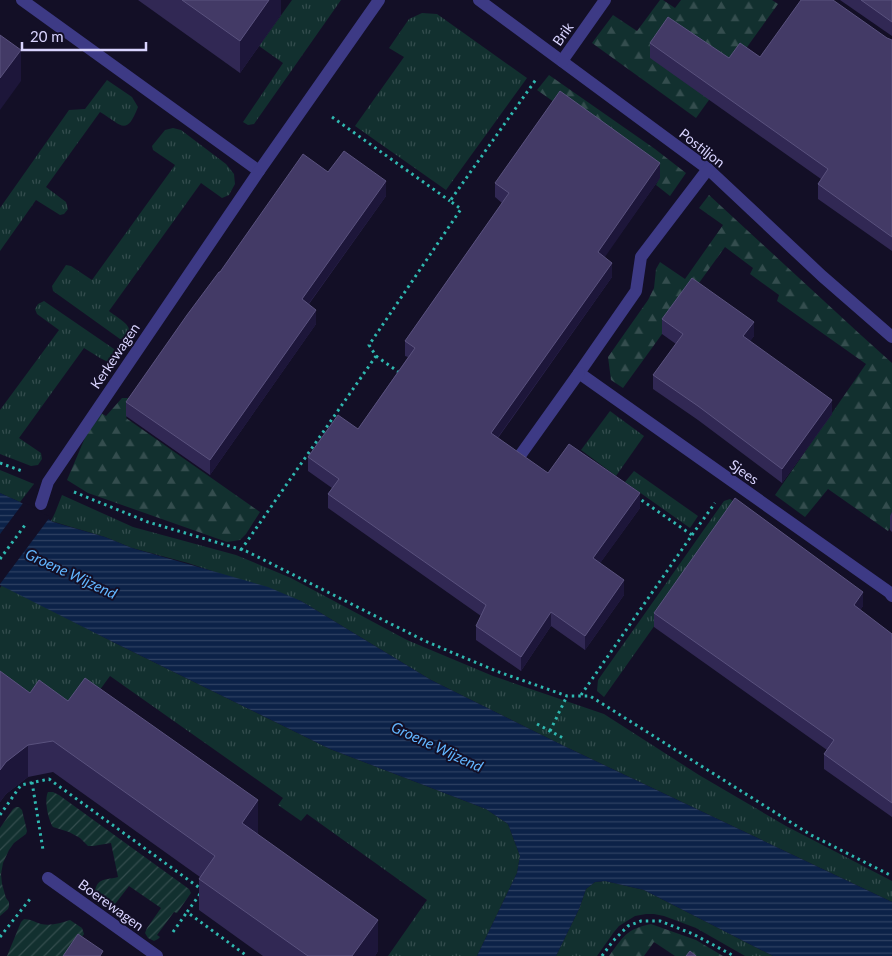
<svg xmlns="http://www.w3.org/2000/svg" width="892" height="956" viewBox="0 0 892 956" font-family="Lato,sans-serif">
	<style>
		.grass { fill: url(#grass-tufts) }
		.forest { fill: url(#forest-firs) }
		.garden { fill: url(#garden-furrows) }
		.water { fill: url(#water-rules) }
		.pier { fill: #130f26 }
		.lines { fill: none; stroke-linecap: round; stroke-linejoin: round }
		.path { stroke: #2fb8b0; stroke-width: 3; stroke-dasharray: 2.5 4; stroke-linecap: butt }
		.minor { stroke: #3d3a85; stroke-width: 12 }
		.wall { fill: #312854 }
		.shaded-wall { fill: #1d163a }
		.building { fill: #433a66; stroke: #5a527e }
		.labels { text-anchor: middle; stroke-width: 4; stroke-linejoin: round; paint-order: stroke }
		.street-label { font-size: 14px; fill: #d9d4ff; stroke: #130f26 }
		.water-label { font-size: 15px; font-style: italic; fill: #62b6ff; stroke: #130f26 }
	</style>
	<defs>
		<pattern id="grass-tufts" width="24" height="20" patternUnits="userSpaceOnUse" patternTransform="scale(1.25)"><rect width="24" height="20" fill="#12302f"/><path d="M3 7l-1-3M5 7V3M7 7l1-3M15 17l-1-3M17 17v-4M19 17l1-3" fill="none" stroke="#344d4e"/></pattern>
		<pattern id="forest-firs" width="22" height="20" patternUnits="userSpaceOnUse" patternTransform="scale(1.25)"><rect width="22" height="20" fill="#12302f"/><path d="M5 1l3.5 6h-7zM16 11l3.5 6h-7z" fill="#344d4e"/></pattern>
		<pattern id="garden-furrows" width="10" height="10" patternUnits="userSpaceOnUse" patternTransform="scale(1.25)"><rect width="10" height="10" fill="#12302f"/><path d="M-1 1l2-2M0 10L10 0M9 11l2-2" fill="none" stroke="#344d4e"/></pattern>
		<pattern id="water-rules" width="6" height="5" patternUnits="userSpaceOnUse" patternTransform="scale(1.25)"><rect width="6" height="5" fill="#0c2248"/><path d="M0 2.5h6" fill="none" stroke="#2f4163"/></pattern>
	</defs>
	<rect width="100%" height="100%" fill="#130f26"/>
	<!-- grass -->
	<g class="grass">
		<path d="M 292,0 L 341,0 L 254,124 L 248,125 L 243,122 L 283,63 L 259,46 Z"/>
		<path d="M 422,13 L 437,14 L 527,78 L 446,190 L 355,126 L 404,57 L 389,48 L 409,19 Z"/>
		<path d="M 107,80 L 132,97 L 138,107 C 126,138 121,124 100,112 L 46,187 L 66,202 L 68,209 L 64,214 L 60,215 L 36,200 L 0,251 L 0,208 L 69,110 L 85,109 Z"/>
		<path d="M 173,128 L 181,130 L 226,164 L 234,174 L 235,184 L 229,195 L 222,198 L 201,183 L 109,311 C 117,318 133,324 129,336 L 125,339 L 120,339 L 53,291 L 52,286 L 66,265 L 71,266 L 92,280 L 175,165 L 153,150 L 152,146 L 165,130 Z"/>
		<path d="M 44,301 L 114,349 L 116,353 L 112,361 L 108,362 L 100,358 L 84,348 L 19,438 L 41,453 L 42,459 L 38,465 L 31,466 L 0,454 L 0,410 L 59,330 L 37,314 L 35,309 L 38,304 Z"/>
		<path d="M 610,411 L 644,436 L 616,476 L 581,450 Z"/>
		<path d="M 0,470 L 34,484 L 20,502 L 0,493 Z"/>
		<path d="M 634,471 L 698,516 L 690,528 L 625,482 Z"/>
		<path d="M 62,495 L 133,527 L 236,555 L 291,578 L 407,640 L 493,676 L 604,714 L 699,775 L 786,826 L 892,881 L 892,902 L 564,746 L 431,680 L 301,601 L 188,563 L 132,548 L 105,537 L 51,521 L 55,513 Z"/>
		<path d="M 730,499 L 742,507 L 735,512 L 604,697 L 597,691 L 598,680 L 724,501 Z"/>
		<path d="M 2,585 L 113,642 L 330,749 L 486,809 L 508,824 L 520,856 L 517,873 L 477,956 L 388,956 L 427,900 L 307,814 L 301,821 L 278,805 L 283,798 L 110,676 L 69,732 L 0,679 L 0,588 Z"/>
		<path d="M 605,881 L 644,890 L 773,956 L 745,956 L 696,928 L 664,916 L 654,914 L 646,914 L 635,916 L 619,926 L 614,932 L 597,956 L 556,956 L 579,909 L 586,889 L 595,882 Z"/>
	</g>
	<!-- forest -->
	<g class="forest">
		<path d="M 660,0 L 663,0 L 675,8 L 681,0 L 772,0 L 778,4 L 696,118 L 592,43 L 613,15 L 637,31 Z"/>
		<path d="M 549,75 L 655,149 L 686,173 L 670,196 L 656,185 L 660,177 L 537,90 Z"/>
		<path d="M 709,195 L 862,336 L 892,363 L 892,525 L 888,531 L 828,489 L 805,517 L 775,495 L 866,364 L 777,301 L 779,295 L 750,274 L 753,268 L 725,247 L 623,388 L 611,380 L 608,357 L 648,300 L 654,288 L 656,269 L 660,262 L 685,279 L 723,225 L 699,208 Z"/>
		<path d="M 122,398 L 129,398 L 134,405 L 126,418 L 260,512 L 246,534 L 240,540 L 227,542 L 88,493 L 67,480 L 87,433 L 101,413 L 106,416 Z"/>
		<path d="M 651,924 L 696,940 L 723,956 L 675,956 L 654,942 L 644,956 L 609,956 C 623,937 626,929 651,924 Z"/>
	</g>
	<!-- garden -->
	<g class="garden">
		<path d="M 48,792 L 53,792 L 59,795 L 189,889 L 191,893 L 177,913 L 174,912 L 157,935 L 160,937 L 158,939 L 154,941 L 148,938 L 145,933 L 147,928 L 161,908 L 129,886 L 112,908 L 107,908 L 94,896 C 97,877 102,881 118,877 L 111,843 L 93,846 L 88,846 L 80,838 L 69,832 L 53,827 C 48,819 44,800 48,792 Z"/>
		<path d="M 16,807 L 19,807 L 22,810 L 27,831 L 26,834 L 14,843 L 9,850 L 3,863 L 1,874 L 2,884 L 6,898 L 9,902 L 9,906 L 8,909 L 0,916 L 0,828 L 13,809 Z"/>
		<path d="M 24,919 C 30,919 35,922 41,924 C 51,926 61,923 70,920 L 82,928 L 84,934 L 68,956 L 7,956 L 21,922 Z"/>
	</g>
	<!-- water -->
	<path class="water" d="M 0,493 L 20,502 L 53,522 L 105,537 L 132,548 L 268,587 L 301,601 L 431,680 L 564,746 L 892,902 L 892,956 L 773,956 L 644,890 L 605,881 L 595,882 L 586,889 L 579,909 L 556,956 L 477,956 L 517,873 L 520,856 L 508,824 L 486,809 L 330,749 L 113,642 L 0,585 Z"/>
	<!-- pier -->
	<path class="pier" d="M 24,502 L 50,517 L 0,584 L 0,534 Z"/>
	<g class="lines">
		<!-- path -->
		<g class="path">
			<path d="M 332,117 L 450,201"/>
			<path d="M 376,356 L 400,373"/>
			<path d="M 0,463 L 22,471"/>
			<path d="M 74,492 L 148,522 L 246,551 L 425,641 L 496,671 L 567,696 L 590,696 L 811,835 L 892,876"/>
			<path d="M 692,535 L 715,503"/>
			<path d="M 241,550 L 376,356 L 369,345 L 461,209 L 450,201 L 537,78"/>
			<path d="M 0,559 L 25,525"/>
			<path d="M 581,695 L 692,535 L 637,497"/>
			<path d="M 537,724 L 565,739"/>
			<path d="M 550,731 L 567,696"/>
			<path d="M 32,782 L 43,850"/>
			<path d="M 0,815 L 21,785 L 49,779 L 201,889"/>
			<path d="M 200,894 L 187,912 L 247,956"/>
			<path d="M 173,932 L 187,912"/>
			<path d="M 0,937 L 30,899"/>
			<path d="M 602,956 L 613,941 L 628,926 L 641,921 L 660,921 L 693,934 L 734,956"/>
		</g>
		<!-- minor -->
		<g class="minor">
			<path d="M 22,0 L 259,171"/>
			<path d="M 479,0 L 708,169 L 822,276 L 892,337"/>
			<path d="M 562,61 L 605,0"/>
			<path d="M 708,169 L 641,257 L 636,291 L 579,373 L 889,592 L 892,596"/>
			<path d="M 519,457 L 579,373"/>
			<path d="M 41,504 L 48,482 L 259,171 L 379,0"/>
			<path d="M 48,878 L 157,956"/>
		</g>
	</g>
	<!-- wall -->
	<g class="wall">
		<path d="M 138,0 L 281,0 L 281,15 L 240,73 Z"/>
		<path d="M 840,0 L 892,0 L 892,36 Z"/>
		<path d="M 887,38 L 892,40 L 892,251 L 818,199 L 818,184 L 821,179 L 650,58 L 650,43 L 729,58 L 760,57 Z"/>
		<path d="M 328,172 L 386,196 L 309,304 L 316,324 L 210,475 L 126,416 L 126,402 L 220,272 Z"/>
		<path d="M 660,178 L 604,257 L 612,277 L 498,438 L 548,473 L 640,508 L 600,563 L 624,595 L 585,650 L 551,626 L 521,671 L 476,640 L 476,626 L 481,616 L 328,508 L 328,494 L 332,488 L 308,471 L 308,457 L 358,429 L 408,357 L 405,356 L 405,341 L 502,203 L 495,197 L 495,183 Z"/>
		<path d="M 662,319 L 754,336 L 750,341 L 832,414 L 782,483 L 698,420 L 653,389 L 653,375 L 676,344 L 662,334 Z"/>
		<path d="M 892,512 L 892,532 L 890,530 L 890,516 Z"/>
		<path d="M 863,606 L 860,610 L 892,634 L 892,817 L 824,769 L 824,754 L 827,750 L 654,627 L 654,613 Z"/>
		<path d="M 0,671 L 30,693 L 68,701 L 258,832 L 257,834 L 378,951 L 375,956 L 263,956 L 199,910 L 199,879 L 200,877 L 53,772 L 28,777 L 6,794 L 0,802 Z"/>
	</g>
	<!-- shaded-wall -->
	<g class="shaded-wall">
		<path d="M 269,0 L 281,0 L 281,15 L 240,73 L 240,41 Z"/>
		<path d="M 21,50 L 21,81 L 0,110 L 0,78 Z"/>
		<path d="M 660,163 L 660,178 L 598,267 L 598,252 Z"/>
		<path d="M 386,181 L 386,196 L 302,313 L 302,299 Z"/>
		<path d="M 612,263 L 612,277 L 491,447 L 491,433 Z"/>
		<path d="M 316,310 L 316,324 L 210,475 L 210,460 Z"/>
		<path d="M 754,322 L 754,336 L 743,351 L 743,336 Z"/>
		<path d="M 832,400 L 832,414 L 782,483 L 782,469 Z"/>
		<path d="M 640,493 L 640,508 L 593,573 L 593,558 Z"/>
		<path d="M 624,580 L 624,595 L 585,650 L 585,636 Z"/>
		<path d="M 863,592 L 863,606 L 854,619 L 854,605 Z"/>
		<path d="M 551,612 L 551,626 L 521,671 L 521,657 Z"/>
		<path d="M 28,745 L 28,777 L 6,794 L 0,802 L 0,770 L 6,762 Z"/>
		<path d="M 258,800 L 258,832 L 242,855 L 242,823 Z"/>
		<path d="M 378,920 L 378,951 L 375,956 L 352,956 Z"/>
	</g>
	<!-- building -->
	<g class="building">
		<path d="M 182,0 L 269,0 L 240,41 Z"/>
		<path d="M 801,0 L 833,0 L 887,38 L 892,40 L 892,237 L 818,184 L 828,169 L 650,43 L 668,17 L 729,58 L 740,43 L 760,57 Z"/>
		<path d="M 861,0 L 892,0 L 892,22 Z"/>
		<path d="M 0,35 L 21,50 L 0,78 Z"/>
		<path d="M 560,91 L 660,163 L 598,252 L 612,263 L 491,433 L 548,473 L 569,444 L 640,493 L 593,558 L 624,580 L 585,636 L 551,612 L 521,657 L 476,626 L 486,605 L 328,494 L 339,479 L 308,457 L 338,415 L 358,429 L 415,348 L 405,341 L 509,193 L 495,183 Z"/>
		<path d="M 344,151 L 386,181 L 302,299 L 316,310 L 210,460 L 126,402 L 187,315 L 219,272 L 220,272 L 303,154 L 328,172 Z"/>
		<path d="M 692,278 L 754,322 L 743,336 L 832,400 L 782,469 L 698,406 L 653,375 L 683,334 L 662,319 Z"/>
		<path d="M 735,498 L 863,592 L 854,605 L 892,634 L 892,803 L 824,754 L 834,740 L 654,613 Z"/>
		<path d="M 0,671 L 30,693 L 39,680 L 68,701 L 85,678 L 258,800 L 242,823 L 378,920 L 352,956 L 308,956 L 199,879 L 215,856 L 53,741 L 28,745 L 6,762 L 0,770 Z"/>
		<path d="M 78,934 L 103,951 L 100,956 L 63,956 Z"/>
		<path d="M 690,951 L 696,956 L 686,956 Z"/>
	</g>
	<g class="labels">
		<!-- street labels -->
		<g class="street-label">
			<text transform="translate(563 34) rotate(-55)" y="5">Brik</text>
			<text transform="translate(702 148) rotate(38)" y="5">Postiljon</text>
			<text transform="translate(115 356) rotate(-56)" y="5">Kerkewagen</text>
			<text transform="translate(744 472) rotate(35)" y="5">Sjees</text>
			<text transform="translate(111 905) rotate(36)" y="5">Boerewagen</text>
		</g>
		<!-- water labels -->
		<g class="water-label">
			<text transform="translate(71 574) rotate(25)" y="5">Groene Wijzend</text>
			<text transform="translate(437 747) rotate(25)" y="5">Groene Wijzend</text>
		</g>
	</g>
	<!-- scale -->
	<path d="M22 42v8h124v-8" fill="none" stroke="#d9d4ff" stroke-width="2.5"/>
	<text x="30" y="42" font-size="15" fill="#d9d4ff" stroke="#130f26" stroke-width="4" paint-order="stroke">20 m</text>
</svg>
